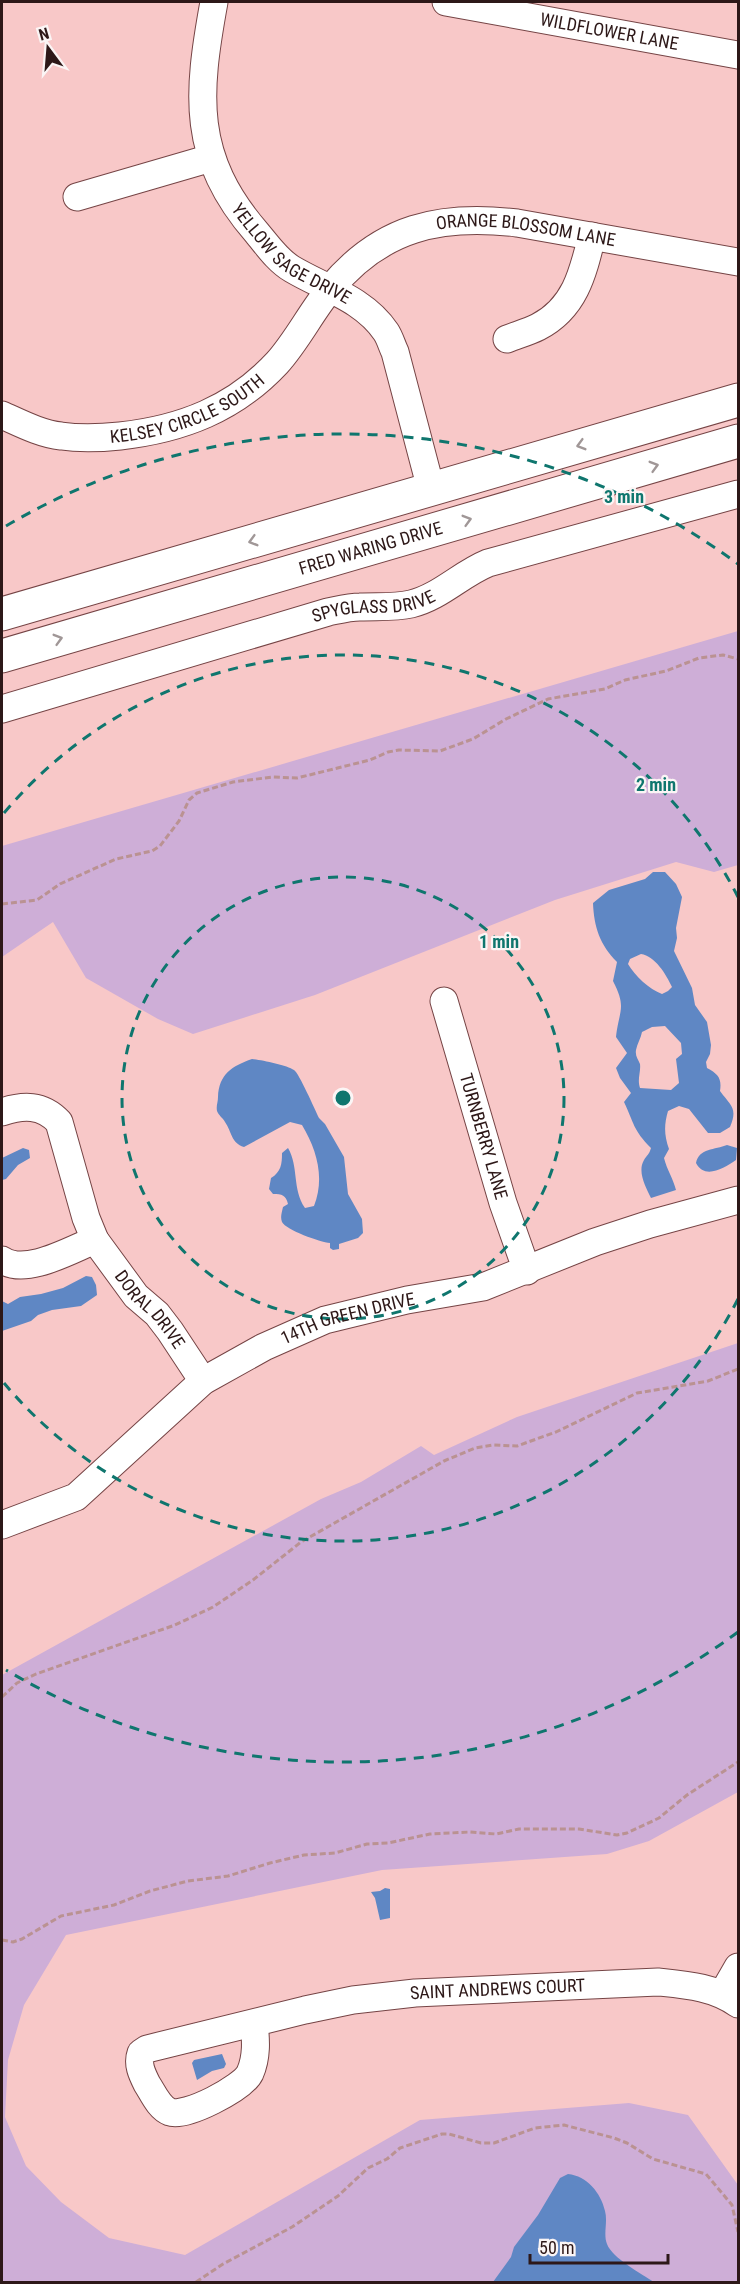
<svg xmlns="http://www.w3.org/2000/svg" width="740" height="2284" viewBox="0 0 740 2284" font-family="'Roboto Condensed',sans-serif">
	<style>
		.green { fill: #ceaed7 }
		.water { fill: #5f87c4; fill-rule: evenodd }
		.lines { fill: none; stroke-linecap: round; stroke-linejoin: round }
		.minor-casing { stroke: #754445; stroke-width: 29 }
		.major-casing { stroke: #754445; stroke-width: 35 }
		.path { stroke: #ba9292; stroke-width: 3; stroke-dasharray: 6 3; stroke-linecap: butt }
		.minor { stroke: #fff; stroke-width: 27 }
		.major { stroke: #fff; stroke-width: 33 }
		.oneway { stroke: #a09797 }
		.ring { fill: none; stroke: #0f766e; stroke-width: 3; stroke-dasharray: 10 8 }
		.labels { text-anchor: middle; stroke-width: 4.5; stroke-linejoin: round; paint-order: stroke }
		.street-label { font-size: 18px; fill: #2d1818; stroke: #fbf5f5 }
		.centre { fill: #0f766e; stroke: #fbf5f5; stroke-width: 3 }
		.ring-label { font-size: 18px; text-anchor: middle; font-weight: bold; fill: #0f766e; stroke: #fbf5f5; stroke-width: 4.5; stroke-linejoin: round; paint-order: stroke }
	</style>
	<rect width="100%" height="100%" fill="#f8c8c8"/>
	<!-- green -->
	<g class="green">
		<path d="M 738,631 L 738,865 L 714,872 L 676,862 L 555,900 L 315,995 L 193,1034 L 158,1019 L 86,978 L 53,922 L 2,957 L 2,846 Z"/>
		<path d="M 738,1343 L 738,1792 L 649,1841 L 607,1854 L 382,1870 L 66,1935 L 24,2005 L 8,2060 L 5,2117 L 26,2166 L 61,2202 L 109,2238 L 185,2255 L 420,2120 L 629,2103 L 688,2115 L 738,2185 L 738,2282 L 2,2282 L 2,1675 L 321,1499 L 361,1482 L 421,1446 L 434,1455 L 517,1417 Z"/>
	</g>
	<!-- water -->
	<g class="water">
		<path d="M 653,872 L 665,872 L 676,884 L 682,897 L 676,928 L 677,938 L 674,951 L 692,988 L 695,1005 L 707,1022 L 711,1045 L 710,1054 L 706,1062 L 707,1068 C 718,1074 722,1078 720,1091 C 731,1106 738,1108 730,1127 L 720,1133 L 708,1133 L 689,1109 L 679,1106 L 668,1111 C 664,1125 664,1135 669,1149 L 664,1158 C 667,1170 673,1178 676,1190 L 651,1198 C 646,1187 637,1172 644,1160 C 647,1155 649,1155 651,1148 C 633,1130 634,1123 624,1102 L 631,1093 L 620,1078 L 616,1068 L 627,1053 L 616,1037 C 619,1010 627,1008 613,981 L 617,962 C 600,945 594,927 593,903 L 609,890 L 645,879 ZM 641,954 C 655,956 666,974 672,987 L 668,991 L 662,994 C 649,989 635,976 628,964 L 630,959 ZM 665,1026 L 681,1043 L 682,1054 L 676,1059 L 679,1083 L 671,1090 L 640,1088 C 637,1079 641,1072 640,1064 C 638,1059 635,1056 636,1050 C 637,1044 641,1038 642,1032 L 652,1027 Z"/>
		<path d="M 252,1059 C 261,1060 287,1065 294,1070 C 299,1073 315,1110 319,1118 L 325,1124 L 344,1157 L 348,1194 L 362,1219 L 363,1233 L 358,1238 L 339,1244 L 339,1249 L 333,1250 L 330,1248 L 330,1243 C 320,1242 286,1230 282,1222 C 280,1217 282,1212 283,1207 L 288,1204 C 286,1195 282,1194 273,1194 L 269,1189 L 271,1178 C 281,1172 282,1164 282,1153 L 288,1148 C 299,1167 292,1189 305,1208 L 314,1206 C 325,1178 317,1150 302,1125 L 290,1122 L 244,1147 C 231,1143 232,1132 225,1122 C 223,1118 219,1116 217,1111 C 216,1106 218,1102 218,1097 C 219,1074 232,1066 252,1059 Z"/>
		<path d="M 727,1145 L 737,1148 L 736,1160 C 724,1168 705,1180 696,1163 C 699,1148 715,1150 727,1145 Z"/>
		<path d="M 23,1148 L 29,1150 L 30,1158 L 18,1165 L 6,1179 L 2,1180 L 2,1158 Z"/>
		<path d="M 86,1276 L 92,1277 L 96,1285 L 97,1295 L 81,1306 L 52,1310 L 38,1315 L 31,1321 L 2,1331 L 2,1301 L 8,1304 L 20,1297 L 41,1294 L 63,1288 Z"/>
		<path d="M 385,1888 L 390,1889 L 390,1918 L 380,1920 L 375,1898 L 371,1892 L 380,1891 Z"/>
		<path d="M 222,2054 L 226,2064 L 224,2068 L 212,2071 L 197,2080 L 192,2063 L 194,2060 Z"/>
		<path d="M 568,2174 C 587,2176 601,2193 605,2211 C 608,2222 603,2234 607,2244 C 612,2258 642,2274 654,2282 L 493,2282 L 511,2257 L 514,2247 L 538,2215 L 560,2178 Z"/>
	</g>
	<g class="lines">
		<!-- minor casing -->
		<g class="minor-casing">
			<g id="minor">
				<path id="s1" d="M 214,2 C 197,95 191,157 257,233 C 267,245 278,261 292,269 C 324,288 364,299 386,332 C 390,338 392,346 395,352 L 431,489"/>
				<path id="s2" d="M 446,2 L 738,55"/>
				<path d="M 77,197 L 211,158"/>
				<path d="M 507,339 C 517,335 528,332 538,327 C 575,308 583,273 592,236"/>
				<path id="s3" d="M 2,415 C 20,423 41,434 61,436 C 81,439 101,438 120,436 C 182,429 234,409 277,363 C 297,341 311,312 330,289 C 381,227 440,214 517,223 L 738,262"/>
				<path id="s4" d="M 2,709 L 328,612 C 338,610 349,607 360,607 C 376,606 394,608 411,604 C 440,597 461,574 488,563 L 738,494"/>
				<path id="s5" d="M 444,1001 L 503,1203 L 527,1271"/>
				<path id="s6" d="M 2,1112 C 23,1105 42,1104 59,1122 L 86,1218 L 95,1240 L 136,1296 L 157,1314 L 170,1331 L 203,1381"/>
				<path d="M 2,1260 C 26,1276 70,1250 95,1240"/>
				<path id="s7" d="M 2,1525 L 76,1497 L 203,1381 L 264,1347 L 325,1320 L 407,1300 L 483,1287 L 595,1242 L 650,1224 L 738,1200"/>
				<path d="M 723,1993 L 738,1967"/>
				<path id="s8" d="M 254,2023 C 256,2040 257,2057 250,2073 C 243,2088 185,2118 170,2112 C 159,2108 153,2093 147,2084 C 142,2074 137,2064 141,2053 L 147,2049 L 305,2010 L 353,2000 L 415,1993 L 658,1982 C 687,1985 714,1987 738,2004"/>
			</g>
		</g>
		<!-- major casing -->
		<g class="major-casing">
			<g id="major">
				<path d="M 2,614 L 738,400"/>
				<path id="s9" d="M 2,656 L 738,441"/>
			</g>
		</g>
		<!-- path -->
		<g class="path">
			<path d="M 2,904 L 37,900 L 60,884 L 116,859 L 152,851 L 160,846 L 179,821 L 189,800 L 197,793 L 233,782 L 273,777 L 297,778 L 370,760 L 388,752 L 399,750 L 440,751 L 473,739 L 506,719 L 548,699 L 605,689 L 625,680 L 666,671 L 699,658 L 723,655 L 738,659"/>
			<path d="M 2,1697 L 17,1683 L 36,1674 L 175,1625 L 213,1607 L 253,1580 L 301,1542 L 444,1461 L 475,1448 L 493,1445 L 517,1446 L 556,1432 L 637,1393 L 708,1381 L 738,1369"/>
			<path d="M 2,1940 L 13,1942 L 22,1939 L 61,1916 L 114,1905 L 150,1891 L 188,1881 L 228,1876 L 270,1863 L 304,1855 L 335,1853 L 367,1844 L 388,1843 L 430,1834 L 470,1832 L 496,1834 L 519,1829 L 579,1829 L 617,1835 L 627,1833 L 659,1818 L 687,1795 L 738,1762"/>
			<path d="M 196,2282 L 223,2264 L 292,2227 L 338,2196 L 368,2168 L 387,2159 L 400,2148 L 442,2134 L 449,2134 L 481,2143 L 494,2143 L 535,2128 L 564,2125 L 614,2138 L 627,2143 L 653,2159 L 706,2174 L 732,2205 L 738,2232"/>
		</g>
		<!-- minor -->
		<use href="#minor" class="minor"/>
		<!-- major -->
		<use href="#major" class="major"/>
	</g>
	<!-- one-way arrows -->
	<defs><path id="oneway-chevron" d="M-2-3.5L2.5 0L-2 3.5" fill="none" stroke-width="1.6" stroke-linecap="round" stroke-linejoin="round" transform="scale(1.5)"/></defs>
	<g class="oneway">
		<use href="#oneway-chevron" transform="translate(581 445) rotate(164)"/>
		<use href="#oneway-chevron" transform="translate(654 466) rotate(-16)"/>
		<use href="#oneway-chevron" transform="translate(467 520) rotate(-16)"/>
		<use href="#oneway-chevron" transform="translate(253 541) rotate(164)"/>
		<use href="#oneway-chevron" transform="translate(58 639) rotate(-16)"/>
	</g>
	<!-- distance rings -->
	<g class="ring">
		<circle cx="343" cy="1098" r="221"/>
		<path d="M738 1299A443 443 0 0 1 4 1383M4 813A443 443 0 0 1 738 897"/>
		<path d="M738 1632A664 664 0 0 1 6 1670M6 526A664 664 0 0 1 738 564"/>
	</g>
	<g class="labels">
		<!-- street labels -->
		<g class="street-label">
			<text dy="6" stroke="none"><textPath href="#s2" startOffset="166">WILDFLOWER LANE</textPath></text>
			<text dy="6" stroke="none"><textPath href="#s3" startOffset="608">ORANGE BLOSSOM LANE</textPath></text>
			<text dy="6" stroke="none"><textPath href="#s1" startOffset="286">YELLOW SAGE DRIVE</textPath></text>
			<text dy="6" stroke="none"><textPath href="#s3" startOffset="195">KELSEY CIRCLE SOUTH</textPath></text>
			<text dy="6" stroke="none"><textPath href="#s9" startOffset="384">FRED WARING DRIVE</textPath></text>
			<text dy="6" stroke="none"><textPath href="#s4" startOffset="386">SPYGLASS DRIVE</textPath></text>
			<text dy="6" stroke="none"><textPath href="#s5" startOffset="141">TURNBERRY LANE</textPath></text>
			<text dy="6" stroke="none"><textPath href="#s6" startOffset="274">DORAL DRIVE</textPath></text>
			<text dy="6" stroke="none"><textPath href="#s7" startOffset="410">14TH GREEN DRIVE</textPath></text>
			<text dy="6" stroke="none"><textPath href="#s8" startOffset="576">SAINT ANDREWS COURT</textPath></text>
		</g>
	</g>
	<circle cx="343" cy="1098" r="9" class="centre"/>
	<g class="ring-label">
		<text x="624" y="503">3 min</text>
		<text x="656" y="791">2 min</text>
		<text x="499" y="948">1 min</text>
	</g>
	<!-- border -->
	<rect width="740" height="2284" fill="none" stroke="#2d1818" stroke-width="6"/>
	<!-- north arrow -->
	<g transform="translate(48 48) rotate(344)" stroke="#fbf5f5" stroke-width="4.5" paint-order="stroke">
	<path d="M0-4.5L10 22L0 15L-10 22Z" fill="#2d1818"/>
	<text y="-9" font-size="16" font-weight="bold" text-anchor="middle" fill="#2d1818">N</text>
	</g>
	<!-- scale -->
	<path d="M530 2254v9h138v-9" fill="none" stroke="#2d1818" stroke-width="3"/>
	<text x="539" y="2254" font-size="18" fill="#2d1818" stroke="#fbf5f5" stroke-width="4.5" paint-order="stroke">50 m</text>
</svg>
